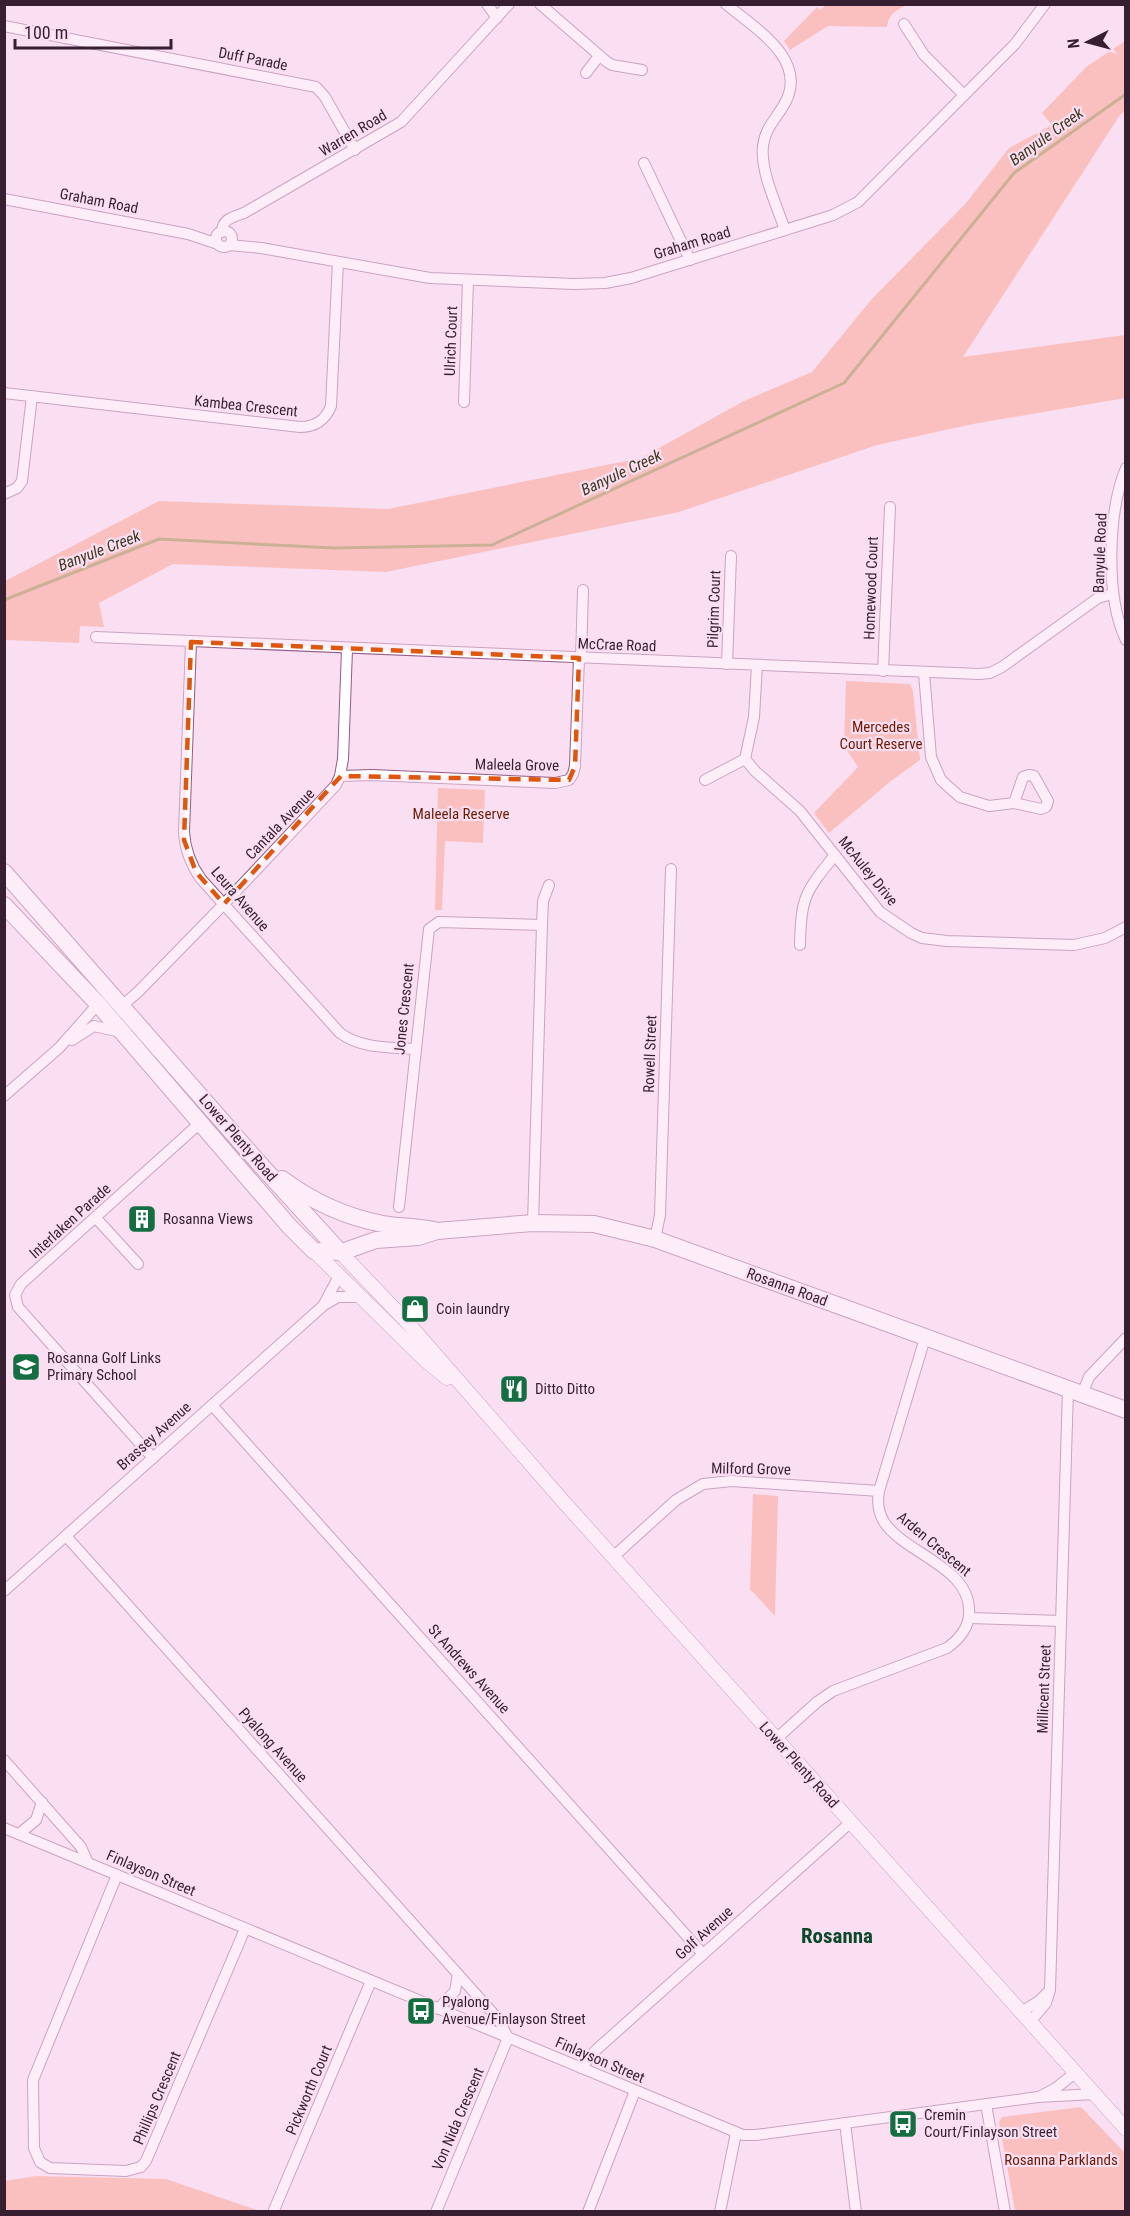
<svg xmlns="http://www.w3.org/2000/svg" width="1130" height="2216" viewBox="0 0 1130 2216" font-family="'Roboto Condensed',sans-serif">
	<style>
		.green { fill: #fb9c82 }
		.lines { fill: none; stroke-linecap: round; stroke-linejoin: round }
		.stream { stroke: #93792b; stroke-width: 3 }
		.minor-casing { stroke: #945a86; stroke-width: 12 }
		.major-casing { stroke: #945a86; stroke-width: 15 }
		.highway-casing { stroke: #945a86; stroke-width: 18 }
		.minor { stroke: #fff; stroke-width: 10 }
		.major { stroke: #fff; stroke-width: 14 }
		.highway { stroke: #fff; stroke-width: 16 }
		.marked { fill: none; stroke: #df560e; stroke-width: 4.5; stroke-dasharray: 12 8; stroke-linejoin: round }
		.labels { text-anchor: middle; stroke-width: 4.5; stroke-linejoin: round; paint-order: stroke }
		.street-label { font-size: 15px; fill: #371f31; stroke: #fadff2 }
		.park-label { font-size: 15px; fill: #6c1a02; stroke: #fadff2 }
		.poi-label { font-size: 15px; fill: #371f31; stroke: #fadff2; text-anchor: start }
		.water-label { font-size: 16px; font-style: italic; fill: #403a21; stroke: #fadff2 }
		.district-label { font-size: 21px; font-weight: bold; fill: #0b4829; stroke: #fadff2 }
	</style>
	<rect width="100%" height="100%" fill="#fadff2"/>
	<!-- green -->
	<g class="green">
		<path d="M 826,5 L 826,4 L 907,5 C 897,10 889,13 887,27 L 828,26 L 790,50 L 784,41 L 817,7 L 820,10 Z"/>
		<path d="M 1125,41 L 1125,111 L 1120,115 L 963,357 L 1125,335 L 1125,398 L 973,424 L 877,445 L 679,512 L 386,572 L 173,564 L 99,603 L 104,627 L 80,626 L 79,643 L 5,640 L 5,581 L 159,501 L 388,509 L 641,458 L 744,401 L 812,372 L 871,300 L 966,203 L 1009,148 L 1052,125 L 1042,113 L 1086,67 Z"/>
		<path d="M 846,681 L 910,684 L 913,691 L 920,760 L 891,781 L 829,833 L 814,813 L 858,767 L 844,746 Z"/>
		<path d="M 438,788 L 485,790 L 483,843 L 445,841 L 442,910 L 435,910 Z"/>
		<path d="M 753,1494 L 778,1496 L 775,1616 L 750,1589 Z"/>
		<path d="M 1081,2107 L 1125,2153 L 1125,2211 L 1015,2211 L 999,2122 L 1002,2117 Z"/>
		<path d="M 36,2176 L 166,2179 L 260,2211 L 5,2211 L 5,2181 Z"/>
	</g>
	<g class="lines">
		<!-- stream -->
		<path class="stream" d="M 4,600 L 159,539 L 334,548 L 492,545 L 844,383 L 1014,173 L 1126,94"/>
		<!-- minor casing -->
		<g class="minor-casing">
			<g id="minor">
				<path d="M 487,4 L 497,18"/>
				<path d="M 540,4 L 607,62 L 612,65 L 642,70"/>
				<path d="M 726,4 C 754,28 807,58 786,101 C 778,117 765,127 763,146 C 760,171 777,206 785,230"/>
				<path d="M 904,24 L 924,55 L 964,95"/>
				<path d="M 4,26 L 316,87 L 325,97 L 355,150"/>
				<path d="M 586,73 L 599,56"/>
				<path d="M 644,163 L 690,260"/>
				<path d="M 4,199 L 188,234 L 218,244"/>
				<circle cx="224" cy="239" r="8"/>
				<path d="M 222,232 C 222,219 233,217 244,213 L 401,122 L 509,4"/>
				<path d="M 229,245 L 261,248 L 430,278 L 574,284 L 605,283 L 631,278 L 833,215 L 858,202 L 1015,44 L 1045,4"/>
				<path d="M 4,393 L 300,427 C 315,427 325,421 331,406 L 338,262"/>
				<path d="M 464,402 L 468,280"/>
				<path d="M 1126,468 C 1108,511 1105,597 1126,640"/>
				<path d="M 4,494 L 17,488 L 22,481 L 32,396"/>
				<path d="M 96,637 L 979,674 L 990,673 L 1002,667 L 1098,598 L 1112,594"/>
				<path d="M 191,642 L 184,832 C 185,850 191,865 201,879 L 340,1033 C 362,1049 389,1047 415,1049"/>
				<path d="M 581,659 L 583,590"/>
				<path d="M 727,664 L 731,556"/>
				<path d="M 757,665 L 754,717 L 745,759 L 755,771 L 800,811 L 880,912 L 911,933 L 922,938 L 947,941 L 1074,945 L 1105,938 L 1126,927"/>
				<path d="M 883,671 L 890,507"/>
				<path d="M 924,673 L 931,757 L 941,780 L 960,797 L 989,806 L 1014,803 L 1041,809 L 1046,807 L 1048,801 L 1034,776 L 1029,775 L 1023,777 L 1014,803"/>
				<path d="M 340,776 L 372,775 L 555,783 L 569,780 L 573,774 L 575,766 L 579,658"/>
				<path d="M 705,780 L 745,759"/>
				<path d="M 542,925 L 543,901 L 549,885"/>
				<path d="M 800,945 C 801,897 805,892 835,855"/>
				<path d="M 123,1005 L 138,992 L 224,904 L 336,785 L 340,776 L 343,759 L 347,649"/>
				<path d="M 72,1040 L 94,1026 L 121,1032"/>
				<path d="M 4,1096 L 59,1048 L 98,1004"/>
				<path d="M 399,1207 L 429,929 L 439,922 L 542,925 L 533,1223"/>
				<path d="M 96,1218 L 138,1264"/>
				<path d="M 655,1239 L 660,1215 L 671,869"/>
				<path d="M 324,1304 L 339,1276"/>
				<path d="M 1082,1394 L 1089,1377 L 1126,1338"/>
				<path d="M 212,1405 L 703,1954"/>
				<path d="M 153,1458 L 18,1307 L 15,1295 L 21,1284 L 200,1123"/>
				<path d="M 66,1536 L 499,2020 L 508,2038"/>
				<path d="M 613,1557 L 676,1500 L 703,1484 L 732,1481 L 879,1491"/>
				<path d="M 4,1591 L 324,1305 L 338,1297 L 360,1297"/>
				<path d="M 969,1618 L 1061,1621"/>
				<path d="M 776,1739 L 817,1702 L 833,1691 L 947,1648 C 958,1640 968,1630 969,1615 C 973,1567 906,1555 884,1522 C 878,1512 877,1502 879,1491 L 925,1338"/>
				<path d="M 4,1760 L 81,1847 L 88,1863"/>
				<path d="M 4,1828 L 743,2135 L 756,2135 L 1038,2097 L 1095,2094"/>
				<path d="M 19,1834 L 36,1820 L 42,1802"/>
				<path d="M 117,1875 L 33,2080 L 34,2148 L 40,2162 L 50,2168 L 126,2171 L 141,2167 L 146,2161 L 245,1929"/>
				<path d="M 438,2009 L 455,1991 L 458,1974"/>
				<path d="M 1021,2012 L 1039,2001 L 1048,1992"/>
				<path d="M 1030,2022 L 1046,2003 L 1050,1990 L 1068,1389"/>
				<path d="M 581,2068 L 596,2050 L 851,1822"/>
				<path d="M 1041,2096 L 1056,2088 L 1076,2072"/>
				<path d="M 986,2104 L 1005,2212"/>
				<path d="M 845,2123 L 856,2212"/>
				<path d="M 274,2210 L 371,1981"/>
				<path d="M 436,2212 L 508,2038"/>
				<path d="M 588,2212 L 635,2091"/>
				<path d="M 720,2212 L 736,2133"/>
			</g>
		</g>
		<!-- major casing -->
		<g class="major-casing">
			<g id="major">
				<path d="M 314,1251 L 425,1360 L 447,1378"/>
				<path d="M 340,1252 L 407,1322 L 562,1500 L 1126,2129"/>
			</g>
		</g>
		<!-- highway casing -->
		<g class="highway-casing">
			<g id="highway">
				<path d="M 4,872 L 259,1163 L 340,1252"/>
				<path d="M 4,905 L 98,1004 L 289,1226 L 314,1251 L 342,1252 L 376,1240 L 418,1237 L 437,1231 L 533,1223 L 594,1224 L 655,1239 L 1126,1410"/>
				<path d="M 282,1179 C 313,1202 345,1217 383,1224 C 400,1227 417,1226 434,1230"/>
			</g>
		</g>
		<!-- minor -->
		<use href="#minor" class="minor"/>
		<!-- major -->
		<use href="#major" class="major"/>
		<!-- highway -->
		<use href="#highway" class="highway"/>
	</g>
	<!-- marked area -->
	<path d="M0 0H1130V2216H0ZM 191,642 L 579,658 L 575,766 L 569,780 L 341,776 L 224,904 L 196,872 L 184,840 Z" fill="#fadff2" fill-opacity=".55" fill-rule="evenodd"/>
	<path class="marked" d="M 191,642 L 579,658 L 575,766 L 569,780 L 341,776 L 224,904 L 196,872 L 184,840 Z"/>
	<!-- icons -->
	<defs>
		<g id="building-square" transform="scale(1.5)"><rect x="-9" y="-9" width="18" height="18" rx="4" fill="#146e41" stroke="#fadff2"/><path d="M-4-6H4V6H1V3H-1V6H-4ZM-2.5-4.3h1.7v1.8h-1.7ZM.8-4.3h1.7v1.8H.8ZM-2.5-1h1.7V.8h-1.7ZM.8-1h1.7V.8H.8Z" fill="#fff"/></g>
		<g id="shop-square" transform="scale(1.5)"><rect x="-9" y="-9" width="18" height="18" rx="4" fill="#146e41" stroke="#fadff2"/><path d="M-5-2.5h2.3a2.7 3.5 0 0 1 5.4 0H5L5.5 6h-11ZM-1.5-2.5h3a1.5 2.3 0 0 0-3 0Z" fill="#fff"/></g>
		<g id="school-square" transform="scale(1.5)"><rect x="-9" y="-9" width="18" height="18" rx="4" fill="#146e41" stroke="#fadff2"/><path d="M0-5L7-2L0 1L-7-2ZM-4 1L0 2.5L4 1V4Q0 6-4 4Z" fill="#fff"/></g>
		<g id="restaurant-square" transform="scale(1.5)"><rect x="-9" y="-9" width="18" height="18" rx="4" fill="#146e41" stroke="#fadff2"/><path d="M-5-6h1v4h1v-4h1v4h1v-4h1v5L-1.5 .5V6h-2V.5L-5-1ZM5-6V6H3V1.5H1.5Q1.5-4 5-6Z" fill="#fff"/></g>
		<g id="bus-square" transform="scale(1.5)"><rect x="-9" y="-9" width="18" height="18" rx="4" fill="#146e41" stroke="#fadff2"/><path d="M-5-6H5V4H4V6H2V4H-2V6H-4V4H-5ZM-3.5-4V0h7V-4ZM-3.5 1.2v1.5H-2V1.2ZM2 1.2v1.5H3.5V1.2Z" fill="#fff"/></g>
	</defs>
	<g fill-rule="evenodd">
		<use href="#building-square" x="142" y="1219"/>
		<use href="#shop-square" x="415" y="1309"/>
		<use href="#school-square" x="26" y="1367"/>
		<use href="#restaurant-square" x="514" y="1389"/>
		<use href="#bus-square" x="421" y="2011"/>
		<use href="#bus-square" x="903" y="2124"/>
	</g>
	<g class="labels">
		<!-- street labels -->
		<g class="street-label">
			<text transform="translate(253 59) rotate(11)" y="5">Duff Parade</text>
			<text transform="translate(353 133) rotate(-31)" y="5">Warren Road</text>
			<text transform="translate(99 201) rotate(11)" y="5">Graham Road</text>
			<text transform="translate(692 243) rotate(-17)" y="5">Graham Road</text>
			<text transform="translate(451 341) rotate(-88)" y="5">Ulrich Court</text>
			<text transform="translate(246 406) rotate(6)" y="5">Kambea Crescent</text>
			<text transform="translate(1100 553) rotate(-88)" y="5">Banyule Road</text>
			<text transform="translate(871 588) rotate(-88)" y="5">Homewood Court</text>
			<text transform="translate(714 609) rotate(-88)" y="5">Pilgrim Court</text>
			<text transform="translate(617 645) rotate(2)" y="5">McCrae Road</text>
			<text transform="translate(517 765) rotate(1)" y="5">Maleela Grove</text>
			<text transform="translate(280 824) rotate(-46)" y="5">Cantala Avenue</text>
			<text transform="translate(868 871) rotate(51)" y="5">McAuley Drive</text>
			<text transform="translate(240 899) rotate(49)" y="5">Leura Avenue</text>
			<text transform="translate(404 1009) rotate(-84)" y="5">Jones Crescent</text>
			<text transform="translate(650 1054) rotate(-88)" y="5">Rowell Street</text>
			<text transform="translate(238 1138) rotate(49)" y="5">Lower Plenty Road</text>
			<text transform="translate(70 1221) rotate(-42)" y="5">Interlaken Parade</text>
			<text transform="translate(787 1287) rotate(20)" y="5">Rosanna Road</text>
			<text transform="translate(154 1436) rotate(-42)" y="5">Brassey Avenue</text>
			<text transform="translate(751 1469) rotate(1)" y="5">Milford Grove</text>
			<text transform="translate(934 1544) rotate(40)" y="5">Arden Crescent</text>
			<text transform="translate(469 1669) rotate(48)" y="5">St Andrews Avenue</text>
			<text transform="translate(1044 1689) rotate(-88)" y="5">Millicent Street</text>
			<text transform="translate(273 1745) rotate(48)" y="5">Pyalong Avenue</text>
			<text transform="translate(799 1765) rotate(48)" y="5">Lower Plenty Road</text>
			<text transform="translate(151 1873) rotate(23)" y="5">Finlayson Street</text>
			<text transform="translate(704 1933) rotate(-42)" y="5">Golf Avenue</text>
			<text transform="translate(600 2060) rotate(23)" y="5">Finlayson Street</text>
			<text transform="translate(309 2090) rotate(-67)" y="5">Pickworth Court</text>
			<text transform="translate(157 2098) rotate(-67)" y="5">Phillips Crescent</text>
			<text transform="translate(458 2119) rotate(-67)" y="5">Von Nida Crescent</text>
		</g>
		<!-- park labels -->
		<g class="park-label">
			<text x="881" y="732">Mercedes<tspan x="881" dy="17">Court Reserve</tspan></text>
			<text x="461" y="819">Maleela Reserve</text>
			<text x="1061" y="2165">Rosanna Parklands</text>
		</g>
		<!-- poi labels -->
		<g class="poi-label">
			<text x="163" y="1224">Rosanna Views</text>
			<text x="436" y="1314">Coin laundry</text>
			<text x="47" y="1363">Rosanna Golf Links<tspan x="47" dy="17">Primary School</tspan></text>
			<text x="535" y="1394">Ditto Ditto</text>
			<text x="442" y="2007">Pyalong<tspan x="442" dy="17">Avenue/Finlayson Street</tspan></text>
			<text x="924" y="2120">Cremin<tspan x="924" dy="17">Court/Finlayson Street</tspan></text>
		</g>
		<!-- water labels -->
		<g class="water-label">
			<text transform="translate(1046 136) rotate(-36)" y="6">Banyule Creek</text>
			<text transform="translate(621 472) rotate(-25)" y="6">Banyule Creek</text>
			<text transform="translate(99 550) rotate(-21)" y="6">Banyule Creek</text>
		</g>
		<!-- district labels -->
		<g class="district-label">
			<text x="837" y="1943">Rosanna</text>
		</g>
	</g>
	<!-- border -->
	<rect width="1130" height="2216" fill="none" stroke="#371f31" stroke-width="12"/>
	<!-- north arrow -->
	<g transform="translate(1088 42) rotate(264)" stroke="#fadff2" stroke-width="4.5" paint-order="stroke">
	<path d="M0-4.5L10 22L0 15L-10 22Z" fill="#371f31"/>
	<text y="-9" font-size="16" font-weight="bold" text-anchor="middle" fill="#371f31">N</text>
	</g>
	<!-- scale -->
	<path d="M15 39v9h156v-9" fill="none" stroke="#371f31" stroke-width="3"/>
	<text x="24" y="39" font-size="18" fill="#371f31" stroke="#fadff2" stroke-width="4.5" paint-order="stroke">100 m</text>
</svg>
